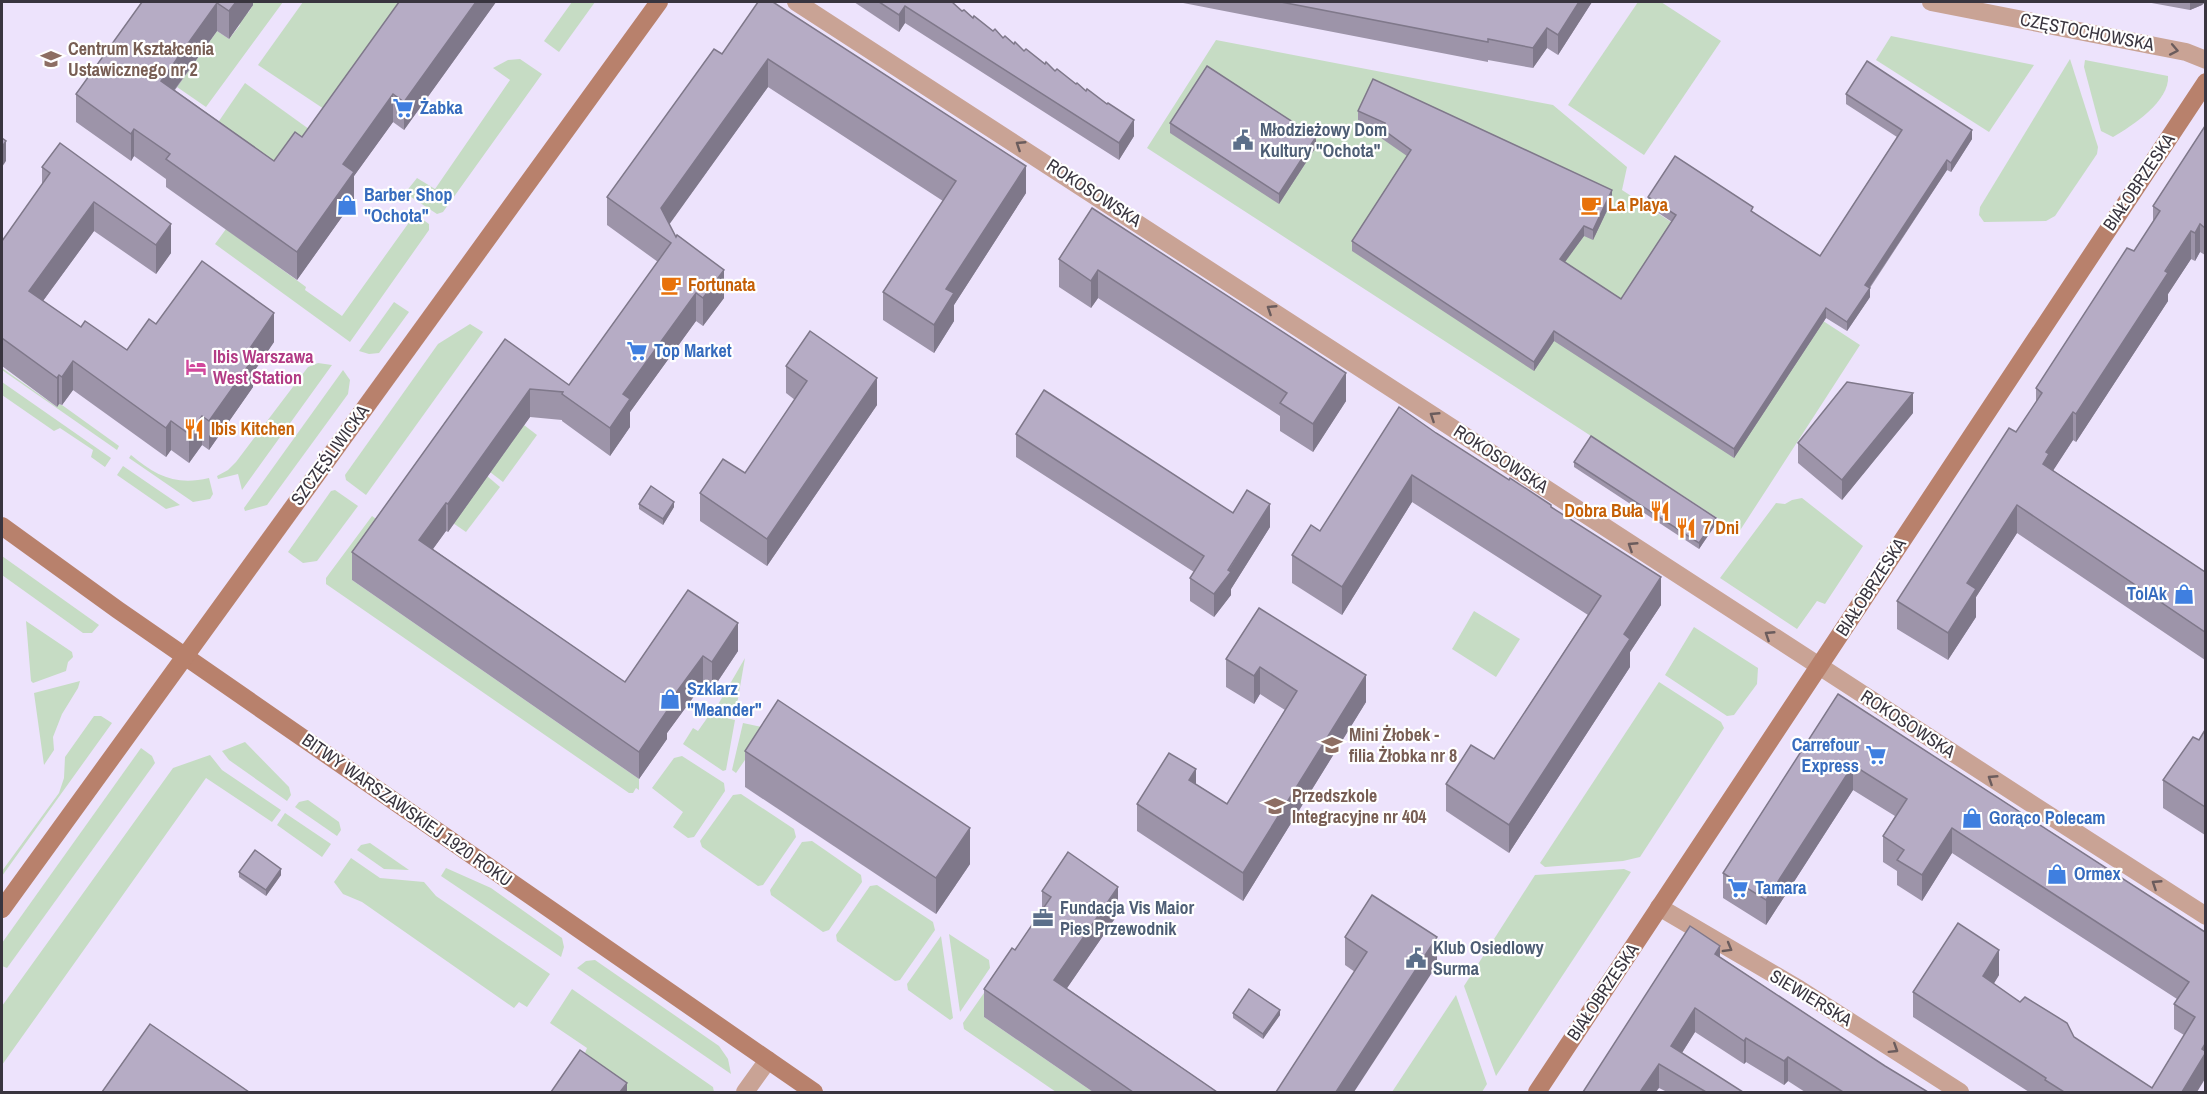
<svg xmlns="http://www.w3.org/2000/svg" width="2207" height="1094" viewBox="0 0 2207 1094" font-family="'Archivo Narrow',sans-serif">
	<style>
		.green { fill: #c6dcc4 }
		.lines { fill: none; stroke-linecap: round; stroke-linejoin: round }
		.street { stroke: #c9a395; stroke-width: 18 }
		.secondary { stroke: #b8816c; stroke-width: 18 }
		.wall { fill: #9d94a9 }
		.shaded-wall { fill: #7f788a }
		.building { fill: #b6acc5; stroke: #7f788a; stroke-width: 1.5 }
		.oneway { stroke: #6b5c5d }
		.labels { text-anchor: middle; stroke-width: 4.5; stroke-linejoin: round; paint-order: stroke }
		.street-label { font-size: 18px; fill: #39353f; stroke: #fff }
		.education-label { font-size: 18px; font-weight: bold; fill: #785e54; stroke: #fff; text-anchor: start }
		.shop-label { font-size: 18px; font-weight: bold; fill: #366cbe; stroke: #fff; text-anchor: start }
		.service-label { font-size: 18px; font-weight: bold; fill: #4e5e75; stroke: #fff; text-anchor: start }
		.food-label { font-size: 18px; font-weight: bold; fill: #c56008; stroke: #fff; text-anchor: start }
		.hotel-label { font-size: 18px; font-weight: bold; fill: #b23c85; stroke: #fff; text-anchor: start }
	</style>
	<rect width="100%" height="100%" fill="#ede3fc"/>
	<!-- green -->
	<g class="green">
		<path d="M 249,2 L 283,2 L 206,107 L 177,87 L 217,31 L 229,39 L 240,25 L 234,20 L 242,9 L 248,13 L 253,5 Z"/>
		<path d="M 303,2 L 419,2 L 336,117 L 258,65 Z"/>
		<path d="M 572,2 L 595,2 L 559,52 L 544,41 Z"/>
		<path d="M 1638,2 L 1661,2 L 1721,41 L 1644,155 L 1568,105 Z"/>
		<path d="M 1891,36 L 2034,65 L 1989,132 L 1876,60 Z"/>
		<path d="M 1216,40 L 1553,105 L 1627,167 L 1622,190 L 1860,345 L 1739,532 L 1147,148 Z"/>
		<path d="M 520,59 L 542,74 L 443,212 L 437,214 L 405,193 L 417,178 L 435,189 L 510,80 L 493,68 L 508,60 Z"/>
		<path d="M 2070,59 L 2098,147 L 2097,154 L 2055,216 L 2046,221 L 1984,222 L 1979,215 L 1980,207 Z"/>
		<path d="M 2085,60 L 2168,76 C 2170,101 2132,126 2113,137 L 2101,131 L 2084,67 Z"/>
		<path d="M 245,83 L 313,132 L 274,189 L 206,140 Z"/>
		<path d="M 415,214 L 429,224 L 429,230 L 350,342 L 215,244 L 226,229 L 302,284 L 306,287 L 305,290 L 342,316 Z"/>
		<path d="M 394,302 L 409,312 L 379,353 L 369,354 L 359,351 Z"/>
		<path d="M 470,324 L 483,332 L 366,495 L 346,480 L 345,475 L 438,344 Z"/>
		<path d="M 318,363 L 332,365 L 242,490 L 238,474 L 218,479 L 217,476 L 228,470 L 236,462 L 308,367 Z"/>
		<path d="M 2,368 L 57,407 L 59,404 L 62,405 L 119,446 L 117,450 L 2,370 Z"/>
		<path d="M 343,370 L 350,380 L 348,394 L 267,505 L 245,511 L 244,508 Z"/>
		<path d="M 2,382 L 111,458 L 105,467 L 91,457 L 93,450 L 60,428 L 54,431 L 2,395 Z"/>
		<path d="M 524,425 L 537,435 L 503,482 L 490,472 Z"/>
		<path d="M 131,455 C 156,476 176,486 209,478 L 213,494 L 210,499 L 193,502 L 129,458 Z"/>
		<path d="M 123,466 L 180,505 L 166,509 L 117,475 Z"/>
		<path d="M 487,476 L 500,487 L 466,532 L 453,523 Z"/>
		<path d="M 335,490 L 358,506 L 317,561 L 303,563 L 288,552 L 331,491 Z"/>
		<path d="M 1802,498 L 1863,546 L 1825,604 L 1817,601 L 1797,629 L 1720,578 L 1776,503 L 1785,504 L 1792,500 Z"/>
		<path d="M 372,516 L 398,534 L 352,580 L 639,779 L 639,790 L 636,788 L 633,793 L 629,793 L 326,584 L 326,578 Z"/>
		<path d="M 2,556 L 99,625 L 92,633 L 83,633 L 2,575 Z"/>
		<path d="M 1474,611 L 1520,639 L 1496,677 L 1452,649 Z"/>
		<path d="M 26,621 L 72,652 L 73,657 L 68,662 L 66,671 L 33,683 L 31,681 Z"/>
		<path d="M 1694,627 L 1758,668 L 1757,684 L 1734,715 L 1727,716 L 1665,675 Z"/>
		<path d="M 745,658 L 736,710 L 733,712 L 716,708 Z"/>
		<path d="M 80,681 L 78,688 L 62,714 L 53,737 L 54,750 L 44,765 L 34,693 Z"/>
		<path d="M 1659,682 L 1721,722 L 1724,728 L 1640,857 L 1623,861 L 1545,867 L 1540,863 Z"/>
		<path d="M 710,714 L 735,720 L 726,770 L 723,771 L 683,744 L 693,728 L 698,731 Z"/>
		<path d="M 94,716 L 101,716 L 112,723 L 2,876 L 2,871 L 59,793 L 64,778 L 65,757 Z"/>
		<path d="M 743,723 L 767,728 L 736,773 L 732,770 Z"/>
		<path d="M 245,742 L 289,787 L 291,795 L 287,801 L 229,760 L 222,751 Z"/>
		<path d="M 141,748 L 152,756 L 155,763 L 7,968 L 2,966 L 2,943 Z"/>
		<path d="M 210,755 L 222,770 L 281,810 L 272,822 L 206,778 L 2,1065 L 2,1006 L 173,768 Z"/>
		<path d="M 682,756 L 724,783 L 725,791 L 694,837 L 688,838 L 673,827 L 683,812 L 652,788 L 674,758 Z"/>
		<path d="M 741,794 L 794,829 L 796,837 L 763,885 L 758,886 L 702,847 L 700,841 L 733,795 Z"/>
		<path d="M 308,800 L 339,822 L 341,830 L 337,836 L 295,807 L 299,802 Z"/>
		<path d="M 285,813 L 331,844 L 322,857 L 277,825 Z"/>
		<path d="M 812,841 L 861,875 L 862,882 L 829,930 L 823,932 L 771,895 L 770,890 L 802,842 Z"/>
		<path d="M 370,843 L 409,870 L 384,869 L 357,850 L 361,845 Z"/>
		<path d="M 351,858 L 380,878 L 424,882 L 436,896 L 550,974 L 527,1007 L 519,1002 L 514,1008 L 362,902 L 343,894 L 334,882 Z"/>
		<path d="M 446,868 L 491,888 L 562,938 L 564,947 L 561,957 L 441,876 Z"/>
		<path d="M 1624,869 L 1631,872 L 1496,1076 L 1464,986 L 1535,875 Z"/>
		<path d="M 877,885 L 933,922 L 935,930 L 900,980 L 895,981 L 837,941 L 836,935 L 870,886 Z"/>
		<path d="M 949,934 L 989,960 L 990,968 L 960,1012 Z"/>
		<path d="M 941,936 L 953,1018 L 950,1020 L 908,990 L 907,984 Z"/>
		<path d="M 595,960 L 719,1046 L 728,1059 L 731,1074 L 577,968 L 586,961 Z"/>
		<path d="M 998,973 L 984,1017 L 1093,1092 L 1056,1092 L 964,1029 L 963,1023 Z"/>
		<path d="M 572,989 L 713,1087 L 714,1092 L 618,1092 L 580,1066 L 587,1048 L 550,1023 Z"/>
		<path d="M 1456,995 L 1487,1084 L 1482,1092 L 1392,1092 Z"/>
	</g>
	<g class="lines">
		<!-- street -->
		<g class="street">
			<path d="M 796,2 C 1267,304 1734,614 2206,916"/>
			<path d="M 1931,2 L 2186,52 L 2206,60"/>
			<path d="M 1659,907 L 1799,989 L 1960,1092"/>
			<path d="M 745,1092 L 768,1060"/>
		</g>
		<!-- secondary -->
		<g class="secondary">
			<path d="M 2,526 L 118,610 L 814,1092"/>
			<path d="M 2,909 L 659,2"/>
			<path d="M 1537,1092 L 2206,82"/>
		</g>
	</g>
	<!-- wall -->
	<g class="wall">
		<path d="M 142,2 L 253,2 L 253,5 L 229,39 L 217,31 L 175,90 L 274,161 L 302,137 L 496,2 L 404,130 L 393,122 L 354,176 L 354,200 L 297,280 L 166,187 L 166,179 L 134,156 L 131,161 L 76,122 L 76,94 Z"/>
		<path d="M 758,2 L 1026,193 L 954,305 L 954,321 L 934,353 L 883,320 L 883,292 L 943,201 L 768,87 L 669,224 L 676,237 L 724,298 L 703,326 L 696,321 L 630,412 L 630,427 L 610,456 L 562,421 L 562,420 L 530,417 L 448,532 L 446,531 L 433,549 L 625,682 L 688,590 L 738,651 L 712,690 L 703,684 L 667,733 L 667,739 L 639,779 L 352,580 L 352,552 L 505,339 L 569,385 L 658,262 L 607,225 L 607,197 L 722,54 Z"/>
		<path d="M 854,2 L 952,2 L 962,11 L 973,18 L 1055,71 L 1134,136 L 1119,160 L 905,23 L 899,32 Z"/>
		<path d="M 1178,2 L 1592,2 L 1558,55 L 1547,48 L 1533,68 L 1488,60 L 1488,62 Z"/>
		<path d="M 2146,2 L 2205,2 L 2202,5 L 2190,10 Z"/>
		<path d="M 1846,94 L 1972,139 L 1951,172 L 1947,170 L 1870,288 L 1870,297 L 1847,331 L 1826,318 L 1734,458 L 1554,341 L 1534,371 L 1352,251 L 1352,241 L 1407,156 L 1381,138 L 1381,131 L 1358,120 L 1358,111 L 1612,200 L 1593,240 L 1584,236 L 1564,262 L 1621,299 L 1672,222 L 1648,206 L 1648,197 L 1753,212 L 1820,256 L 1897,137 L 1846,104 Z"/>
		<path d="M 1170,123 L 1316,147 L 1279,204 L 1170,133 Z"/>
		<path d="M 2205,126 L 2205,255 L 2200,252 L 2195,261 L 2191,259 L 2168,294 L 2168,301 L 2076,442 L 2073,440 L 2053,470 L 2205,572 L 2205,660 L 2017,533 L 1976,597 L 1976,617 L 1948,660 L 1897,629 L 1897,601 L 2016,432 L 2036,403 L 2036,388 L 2134,251 L 2153,223 L 2153,206 Z"/>
		<path d="M 42,167 L 171,253 L 156,274 L 94,231 L 43,301 L 81,327 L 127,350 L 156,324 L 274,342 L 253,373 L 253,387 L 209,450 L 202,445 L 189,463 L 171,450 L 166,457 L 73,390 L 62,405 L 59,404 L 57,407 L 2,366 L 2,241 L 42,185 Z"/>
		<path d="M 1092,208 L 1346,401 L 1313,452 L 1280,431 L 1280,416 L 1098,298 L 1091,308 L 1059,287 L 1059,259 Z"/>
		<path d="M 786,366 L 877,405 L 767,566 L 700,521 L 700,493 L 745,473 L 795,400 L 786,393 Z"/>
		<path d="M 1913,413 L 1842,500 L 1798,463 L 1798,443 Z"/>
		<path d="M 1436,433 L 1551,507 L 1661,605 L 1630,652 L 1630,667 L 1509,853 L 1446,811 L 1446,784 L 1494,759 L 1588,615 L 1412,502 L 1342,615 L 1292,583 L 1292,555 Z"/>
		<path d="M 1016,434 L 1233,513 L 1270,527 L 1231,589 L 1231,595 L 1214,617 L 1190,601 L 1190,578 L 1194,572 L 1016,457 Z"/>
		<path d="M 1574,462 L 1716,524 L 1699,549 L 1574,467 Z"/>
		<path d="M 639,504 L 674,507 L 663,525 L 639,509 Z"/>
		<path d="M 1259,608 L 1366,702 L 1243,901 L 1137,831 L 1137,804 L 1196,784 L 1227,804 L 1285,710 L 1260,694 L 1254,704 L 1226,687 L 1226,659 Z"/>
		<path d="M 1838,694 L 2205,932 L 2197,1092 L 2029,1092 L 1913,1017 L 1913,992 L 1999,975 L 1993,984 L 2152,1088 L 2184,1035 L 2174,1029 L 2174,1004 L 2177,999 L 1952,853 L 1922,901 L 1897,885 L 1897,871 L 1883,862 L 1883,836 L 1895,816 L 1853,790 L 1766,925 L 1723,898 L 1723,873 Z"/>
		<path d="M 2205,730 L 2205,835 L 2163,808 L 2163,780 L 2199,740 Z"/>
		<path d="M 745,751 L 970,864 L 936,914 L 745,787 Z"/>
		<path d="M 239,872 L 281,875 L 266,896 L 239,877 Z"/>
		<path d="M 1042,891 L 1118,914 L 1067,988 L 1217,1092 L 1093,1092 L 984,1017 L 984,989 L 1015,950 L 1042,911 Z"/>
		<path d="M 1345,937 L 1437,965 L 1355,972 L 1345,965 Z"/>
		<path d="M 1720,957 L 1885,1066 L 1928,1092 L 1805,1092 L 1788,1081 L 1784,1085 L 1746,1062 L 1744,1064 L 1695,1032 L 1682,1053 L 1743,1092 L 1667,1092 L 1659,1088 L 1583,1092 Z"/>
		<path d="M 1233,1013 L 1280,1015 L 1263,1039 L 1233,1018 Z"/>
	</g>
	<!-- shaded-wall -->
	<g class="shaded-wall">
		<path d="M 236,2 L 253,2 L 253,5 L 229,39 L 229,11 Z"/>
		<path d="M 476,2 L 496,2 L 404,130 L 404,102 Z"/>
		<path d="M 1579,2 L 1592,2 L 1558,55 L 1558,35 Z"/>
		<path d="M 2190,2 L 2205,2 L 2202,5 L 2190,10 Z"/>
		<path d="M 217,3 L 217,31 L 161,108 L 161,81 Z"/>
		<path d="M 905,6 L 905,23 L 899,32 L 899,15 Z"/>
		<path d="M 1547,28 L 1547,48 L 1533,68 L 1533,48 Z"/>
		<path d="M 768,59 L 768,87 L 661,236 L 661,208 Z"/>
		<path d="M 393,94 L 393,122 L 354,176 L 354,200 L 297,280 L 297,252 L 343,164 Z"/>
		<path d="M 1134,120 L 1134,136 L 1119,160 L 1119,143 Z"/>
		<path d="M 134,129 L 134,156 L 131,161 L 131,134 Z"/>
		<path d="M 1972,130 L 1972,139 L 1951,172 L 1951,163 Z"/>
		<path d="M 1316,137 L 1316,147 L 1279,204 L 1279,194 Z"/>
		<path d="M 6,141 L 6,161 L 2,167 L 2,147 Z"/>
		<path d="M 1947,160 L 1947,170 L 1865,294 L 1865,285 Z"/>
		<path d="M 1026,166 L 1026,193 L 954,305 L 954,321 L 934,353 L 934,325 L 946,289 Z"/>
		<path d="M 1612,190 L 1612,200 L 1593,240 L 1593,230 Z"/>
		<path d="M 94,202 L 94,231 L 29,320 L 29,291 Z"/>
		<path d="M 171,224 L 171,253 L 156,274 L 156,245 Z"/>
		<path d="M 2200,224 L 2200,252 L 2195,261 L 2195,233 Z"/>
		<path d="M 1584,226 L 1584,236 L 1560,269 L 1560,259 Z"/>
		<path d="M 2191,231 L 2191,259 L 2168,294 L 2168,301 L 2076,442 L 2076,414 Z"/>
		<path d="M 724,270 L 724,298 L 703,326 L 703,298 Z"/>
		<path d="M 1098,270 L 1098,298 L 1091,308 L 1091,281 Z"/>
		<path d="M 1870,288 L 1870,297 L 1847,331 L 1847,322 Z"/>
		<path d="M 696,293 L 696,321 L 630,412 L 630,427 L 610,456 L 610,428 L 623,394 Z"/>
		<path d="M 1826,308 L 1826,318 L 1734,458 L 1734,449 Z"/>
		<path d="M 274,313 L 274,342 L 253,373 L 253,387 L 209,450 L 209,421 L 246,354 Z"/>
		<path d="M 1554,331 L 1554,341 L 1534,371 L 1534,362 Z"/>
		<path d="M 73,361 L 73,390 L 62,405 L 62,377 Z"/>
		<path d="M 1346,373 L 1346,401 L 1313,452 L 1313,424 Z"/>
		<path d="M 59,375 L 59,404 L 57,407 L 57,378 Z"/>
		<path d="M 877,378 L 877,405 L 767,566 L 767,539 Z"/>
		<path d="M 530,389 L 530,417 L 448,532 L 448,504 Z"/>
		<path d="M 1913,393 L 1913,413 L 1842,500 L 1842,480 Z"/>
		<path d="M 2073,412 L 2073,440 L 2049,477 L 2043,464 L 2046,452 Z"/>
		<path d="M 202,416 L 202,445 L 189,463 L 189,434 Z"/>
		<path d="M 171,421 L 171,450 L 166,457 L 166,428 Z"/>
		<path d="M 1412,475 L 1412,502 L 1342,615 L 1342,587 Z"/>
		<path d="M 674,502 L 674,507 L 663,525 L 663,519 Z"/>
		<path d="M 446,503 L 446,531 L 419,568 L 419,540 Z"/>
		<path d="M 1270,504 L 1270,527 L 1231,589 L 1231,595 L 1214,617 L 1214,594 Z"/>
		<path d="M 2017,505 L 2017,533 L 1976,597 L 1976,617 L 1948,660 L 1948,633 L 1967,583 Z"/>
		<path d="M 1716,518 L 1716,524 L 1699,549 L 1699,543 Z"/>
		<path d="M 1661,577 L 1661,605 L 1630,652 L 1630,667 L 1509,853 L 1509,825 L 1624,634 Z"/>
		<path d="M 738,623 L 738,651 L 712,690 L 712,662 Z"/>
		<path d="M 703,656 L 703,684 L 667,733 L 667,739 L 639,779 L 639,752 L 664,709 Z"/>
		<path d="M 1260,667 L 1260,694 L 1254,704 L 1254,676 Z"/>
		<path d="M 1366,675 L 1366,702 L 1243,901 L 1243,873 Z"/>
		<path d="M 1853,765 L 1853,790 L 1766,925 L 1766,900 Z"/>
		<path d="M 1196,769 L 1196,797 L 1189,780 Z"/>
		<path d="M 970,828 L 970,864 L 936,914 L 936,878 Z"/>
		<path d="M 1952,828 L 1952,853 L 1922,901 L 1922,875 Z"/>
		<path d="M 281,869 L 281,875 L 266,896 L 266,890 Z"/>
		<path d="M 1118,887 L 1118,914 L 1054,1007 L 1054,980 Z"/>
		<path d="M 1437,937 L 1437,965 L 1354,1092 L 1336,1092 Z"/>
		<path d="M 1720,946 L 1720,969 L 1715,954 Z"/>
		<path d="M 1999,950 L 1999,975 L 1983,1002 L 1983,976 Z"/>
		<path d="M 1695,1008 L 1695,1032 L 1671,1070 L 1671,1046 Z"/>
		<path d="M 1280,1010 L 1280,1015 L 1263,1039 L 1263,1034 Z"/>
		<path d="M 1746,1038 L 1746,1062 L 1744,1064 L 1744,1041 Z"/>
		<path d="M 2205,1044 L 2205,1079 L 2197,1092 L 2182,1092 L 2202,1049 Z"/>
		<path d="M 1788,1057 L 1788,1081 L 1784,1085 L 1784,1061 Z"/>
		<path d="M 1659,1064 L 1659,1088 L 1656,1092 L 1640,1092 Z"/>
		<path d="M 627,1083 L 627,1092 L 620,1092 Z"/>
	</g>
	<!-- building -->
	<g class="building">
		<path d="M 142,2 L 236,2 L 229,11 L 217,3 L 161,81 L 274,161 L 295,132 L 302,137 L 399,2 L 476,2 L 404,102 L 393,94 L 343,164 L 354,172 L 297,252 L 166,159 L 170,154 L 134,129 L 131,134 L 76,94 Z"/>
		<path d="M 758,2 L 773,2 L 1026,166 L 946,289 L 954,293 L 934,325 L 883,292 L 956,181 L 768,59 L 661,208 L 676,237 L 677,235 L 724,270 L 703,298 L 696,293 L 623,394 L 630,399 L 610,428 L 562,394 L 563,392 L 530,389 L 448,504 L 446,503 L 419,540 L 625,682 L 688,590 L 738,623 L 712,662 L 703,656 L 664,709 L 667,711 L 639,752 L 352,552 L 505,339 L 569,385 L 671,243 L 607,197 L 714,49 L 722,54 Z"/>
		<path d="M 879,2 L 952,2 L 962,11 L 964,10 L 973,18 L 974,16 L 993,31 L 995,29 L 1003,38 L 1005,36 L 1014,44 L 1015,42 L 1024,51 L 1026,49 L 1045,64 L 1046,62 L 1055,71 L 1057,69 L 1076,84 L 1077,83 L 1086,91 L 1087,89 L 1107,104 L 1108,103 L 1134,120 L 1119,143 L 905,6 L 899,15 Z"/>
		<path d="M 1281,2 L 1579,2 L 1558,35 L 1547,28 L 1533,48 L 1488,39 L 1488,42 Z"/>
		<path d="M 1867,61 L 1972,130 L 1951,163 L 1947,160 L 1865,285 L 1870,288 L 1847,322 L 1826,308 L 1734,449 L 1554,331 L 1534,362 L 1352,241 L 1411,150 L 1381,128 L 1385,123 L 1358,111 L 1373,79 L 1612,190 L 1593,230 L 1584,226 L 1560,259 L 1621,299 L 1676,215 L 1648,197 L 1675,156 L 1753,207 L 1751,211 L 1820,256 L 1902,130 L 1846,94 Z"/>
		<path d="M 1207,66 L 1316,137 L 1279,194 L 1170,123 Z"/>
		<path d="M 2205,126 L 2205,228 L 2200,224 L 2195,233 L 2191,231 L 2165,271 L 2168,273 L 2076,414 L 2073,412 L 2046,452 L 2049,454 L 2043,464 L 2205,572 L 2205,632 L 2017,505 L 1967,583 L 1976,589 L 1948,633 L 1897,601 L 2009,428 L 2016,432 L 2042,393 L 2036,388 L 2127,248 L 2134,251 L 2160,211 L 2153,206 Z"/>
		<path d="M 2,138 L 6,141 L 2,147 Z"/>
		<path d="M 60,143 L 171,224 L 156,245 L 94,202 L 29,291 L 81,327 L 85,321 L 127,350 L 149,319 L 156,324 L 202,261 L 274,313 L 246,354 L 253,359 L 209,421 L 202,416 L 189,434 L 171,421 L 166,428 L 73,361 L 62,377 L 59,375 L 57,378 L 2,338 L 2,241 L 50,173 L 42,167 Z"/>
		<path d="M 1092,208 L 1346,373 L 1313,424 L 1280,403 L 1287,393 L 1098,270 L 1091,281 L 1059,259 Z"/>
		<path d="M 810,331 L 877,378 L 767,539 L 700,493 L 723,459 L 745,473 L 807,381 L 786,366 Z"/>
		<path d="M 1847,382 L 1913,393 L 1842,480 L 1798,443 Z"/>
		<path d="M 1044,390 L 1233,513 L 1247,490 L 1270,504 L 1228,570 L 1231,572 L 1214,594 L 1190,578 L 1204,556 L 1016,434 Z"/>
		<path d="M 1399,407 L 1436,433 L 1509,480 L 1510,478 L 1551,505 L 1551,507 L 1661,577 L 1624,634 L 1630,639 L 1509,825 L 1446,784 L 1471,745 L 1494,759 L 1601,596 L 1412,475 L 1342,587 L 1292,555 L 1311,525 L 1320,531 Z"/>
		<path d="M 1591,436 L 1716,518 L 1699,543 L 1574,462 Z"/>
		<path d="M 651,486 L 674,502 L 663,519 L 639,504 Z"/>
		<path d="M 1259,608 L 1366,675 L 1243,873 L 1137,804 L 1169,753 L 1196,769 L 1189,780 L 1227,804 L 1297,691 L 1260,667 L 1254,676 L 1226,659 Z"/>
		<path d="M 1838,694 L 2205,932 L 2205,1044 L 2202,1049 L 2205,1051 L 2205,1054 L 2182,1092 L 2064,1092 L 2045,1080 L 2046,1078 L 1913,992 L 1958,923 L 1999,950 L 1983,976 L 2020,1002 L 2025,997 L 2067,1023 L 2074,1037 L 2152,1088 L 2195,1017 L 2174,1004 L 2189,982 L 1952,828 L 1922,875 L 1897,860 L 1904,850 L 1883,836 L 1907,799 L 1853,765 L 1766,900 L 1723,873 Z"/>
		<path d="M 778,700 L 970,828 L 936,878 L 745,751 Z"/>
		<path d="M 2205,730 L 2205,807 L 2163,780 L 2193,737 L 2199,740 Z"/>
		<path d="M 255,850 L 281,869 L 266,890 L 239,872 Z"/>
		<path d="M 1068,852 L 1118,887 L 1054,980 L 1217,1092 L 1133,1092 L 984,989 L 1012,948 L 1015,950 L 1051,897 L 1042,891 Z"/>
		<path d="M 1372,895 L 1437,937 L 1336,1092 L 1276,1092 L 1367,952 L 1345,937 Z"/>
		<path d="M 1690,926 L 1720,946 L 1715,954 L 1885,1066 L 1928,1092 L 1843,1092 L 1788,1057 L 1784,1061 L 1746,1038 L 1744,1041 L 1695,1008 L 1671,1046 L 1743,1092 L 1706,1092 L 1659,1064 L 1640,1092 L 1583,1092 Z"/>
		<path d="M 1249,989 L 1280,1010 L 1263,1034 L 1233,1013 Z"/>
		<path d="M 150,1024 L 249,1092 L 102,1092 Z"/>
		<path d="M 580,1050 L 627,1083 L 620,1092 L 551,1092 Z"/>
	</g>
	<!-- one-way arrows -->
	<defs><path id="oneway-chevron" d="M-2-3.5L2.5 0L-2 3.5" fill="none" stroke-width="1.6" stroke-linecap="round" stroke-linejoin="round" transform="scale(1.5)"/></defs>
	<g class="oneway">
		<use href="#oneway-chevron" transform="translate(2174 50) rotate(11)"/>
		<use href="#oneway-chevron" transform="translate(1020 145) rotate(-147)"/>
		<use href="#oneway-chevron" transform="translate(1271 309) rotate(-147)"/>
		<use href="#oneway-chevron" transform="translate(1434 416) rotate(-147)"/>
		<use href="#oneway-chevron" transform="translate(1632 546) rotate(-147)"/>
		<use href="#oneway-chevron" transform="translate(1769 635) rotate(-147)"/>
		<use href="#oneway-chevron" transform="translate(1992 779) rotate(-147)"/>
		<use href="#oneway-chevron" transform="translate(2156 884) rotate(-147)"/>
		<use href="#oneway-chevron" transform="translate(1728 948) rotate(30)"/>
		<use href="#oneway-chevron" transform="translate(1894 1049) rotate(32)"/>
	</g>
	<!-- icons -->
	<defs>
		<g id="school-bare" transform="scale(1.62)"><path d="M0-5L7-2L0 1L-7-2ZM-4 1L0 2.5L4 1V4Q0 6-4 4Z" fill="#8d6e63" stroke="#fff" stroke-width="2.5" paint-order="stroke"/></g>
		<g id="supermarket-bare" transform="scale(1.62)"><path d="M-6-5.5h2.5l.6 2H6L4.5 2H-2.5L-4.4-4H-6ZM-1.5 3.2a1.3 1.3 0 1 0 .1 0ZM3 3.2a1.3 1.3 0 1 0 .1 0Z" fill="#3f7fe0" stroke="#fff" stroke-width="2.5" paint-order="stroke"/></g>
		<g id="civic-bare" transform="scale(1.62)"><path d="M-.6-6.5H3V-4.5H.6V-3L4-1V1h2V6H-6V1h2V-1L-.6-3ZM-1.2 2.5V6h2.4V2.5Z" fill="#5c6f8a" stroke="#fff" stroke-width="2.5" paint-order="stroke"/></g>
		<g id="shop-bare" transform="scale(1.62)"><path d="M-5-2.5h2.3a2.7 3.5 0 0 1 5.4 0H5L5.5 6h-11ZM-1.5-2.5h3a1.5 2.3 0 0 0-3 0Z" fill="#3f7fe0" stroke="#fff" stroke-width="2.5" paint-order="stroke"/></g>
		<g id="cafe-bare" transform="scale(1.62)"><path d="M-5.5-4.5H6V0H3Q3 3.5 0 3.5H-2.5Q-5.5 3.5-5.5 0ZM3-3.2v2h1.7v-2ZM-6 4.5H4V6H-6Z" fill="#e8710a" stroke="#fff" stroke-width="2.5" paint-order="stroke"/></g>
		<g id="hotel-bare" transform="scale(1.62)"><path d="M-6-4.5h1.5V1H6V5H4.5V3h-9V5H-6ZM-4 0a1.8 1.8 0 1 1 3.6 0ZM.5 0V-2.5h3Q6-2.5 6 0Z" fill="#d1479c" stroke="#fff" stroke-width="2.5" paint-order="stroke"/></g>
		<g id="restaurant-bare" transform="scale(1.62)"><path d="M-5-6h1v4h1v-4h1v4h1v-4h1v5L-1.5 .5V6h-2V.5L-5-1ZM5-6V6H3V1.5H1.5Q1.5-4 5-6Z" fill="#e8710a" stroke="#fff" stroke-width="2.5" paint-order="stroke"/></g>
		<g id="office-bare" transform="scale(1.62)"><path d="M-6-3h4V-5.5h4V-3h4V5H-6ZM-1-4.5V-3h2v-1.5ZM-6 0V1H6V0Z" fill="#5c6f8a" stroke="#fff" stroke-width="2.5" paint-order="stroke"/></g>
	</defs>
	<g fill-rule="evenodd">
		<use href="#school-bare" x="51" y="59"/>
		<use href="#supermarket-bare" x="403" y="108"/>
		<use href="#civic-bare" x="1243" y="140"/>
		<use href="#shop-bare" x="347" y="205"/>
		<use href="#cafe-bare" x="1591" y="205"/>
		<use href="#cafe-bare" x="671" y="285"/>
		<use href="#supermarket-bare" x="637" y="351"/>
		<use href="#hotel-bare" x="196" y="367"/>
		<use href="#restaurant-bare" x="194" y="429"/>
		<use href="#restaurant-bare" x="1660" y="511"/>
		<use href="#restaurant-bare" x="1686" y="528"/>
		<use href="#shop-bare" x="2184" y="594"/>
		<use href="#shop-bare" x="670" y="699"/>
		<use href="#school-bare" x="1332" y="745"/>
		<use href="#supermarket-bare" x="1876" y="755"/>
		<use href="#school-bare" x="1275" y="806"/>
		<use href="#shop-bare" x="1972" y="818"/>
		<use href="#shop-bare" x="2057" y="874"/>
		<use href="#supermarket-bare" x="1738" y="888"/>
		<use href="#office-bare" x="1043" y="918"/>
		<use href="#civic-bare" x="1416" y="958"/>
	</g>
	<g class="labels">
		<!-- street labels -->
		<g class="street-label">
			<text transform="translate(2087 32) rotate(11)" y="6">CZĘSTOCHOWSKA</text>
			<text transform="translate(2139 182) rotate(-56)" y="6">BIAŁOBRZESKA</text>
			<text transform="translate(1094 193) rotate(33)" y="6">ROKOSOWSKA</text>
			<text transform="translate(330 455) rotate(-54)" y="6">SZCZĘŚLIWICKA</text>
			<text transform="translate(1501 459) rotate(33)" y="6">ROKOSOWSKA</text>
			<text transform="translate(1871 587) rotate(-57)" y="6">BIAŁOBRZESKA</text>
			<text transform="translate(1908 724) rotate(33)" y="6">ROKOSOWSKA</text>
			<text transform="translate(407 810) rotate(35)" y="6">BITWY WARSZAWSKIEJ 1920 ROKU</text>
			<text transform="translate(1603 992) rotate(-56)" y="6">BIAŁOBRZESKA</text>
			<text transform="translate(1811 998) rotate(31)" y="6">SIEWIERSKA</text>
		</g>
		<!-- education labels -->
		<g class="education-label">
			<text x="68" y="55">Centrum Kształcenia<tspan x="68" dy="21">Ustawicznego nr 2</tspan></text>
			<text x="1349" y="741">Mini Żłobek -<tspan x="1349" dy="21">filia Żłobka nr 8</tspan></text>
			<text x="1292" y="802">Przedszkole<tspan x="1292" dy="21">Integracyjne nr 404</tspan></text>
		</g>
		<!-- shop labels -->
		<g class="shop-label">
			<text x="420" y="114">Żabka</text>
			<text x="364" y="201">Barber Shop<tspan x="364" dy="21">"Ochota"</tspan></text>
			<text x="654" y="357">Top Market</text>
			<text x="2167" y="600" text-anchor="end">TolAk</text>
			<text x="687" y="695">Szklarz<tspan x="687" dy="21">"Meander"</tspan></text>
			<text x="1859" y="751" text-anchor="end">Carrefour<tspan x="1859" dy="21">Express</tspan></text>
			<text x="1989" y="824">Gorąco Polecam</text>
			<text x="2074" y="880">Ormex</text>
			<text x="1755" y="894">Tamara</text>
		</g>
		<!-- service labels -->
		<g class="service-label">
			<text x="1260" y="136">Młodzieżowy Dom<tspan x="1260" dy="21">Kultury "Ochota"</tspan></text>
			<text x="1060" y="914">Fundacja Vis Maior<tspan x="1060" dy="21">Pies Przewodnik</tspan></text>
			<text x="1433" y="954">Klub Osiedlowy<tspan x="1433" dy="21">Surma</tspan></text>
		</g>
		<!-- food labels -->
		<g class="food-label">
			<text x="1608" y="211">La Playa</text>
			<text x="688" y="291">Fortunata</text>
			<text x="211" y="435">Ibis Kitchen</text>
			<text x="1643" y="517" text-anchor="end">Dobra Buła</text>
			<text x="1703" y="534">7 Dni</text>
		</g>
		<!-- hotel labels -->
		<g class="hotel-label">
			<text x="213" y="363">Ibis Warszawa<tspan x="213" dy="21">West Station</tspan></text>
		</g>
	</g>
	<!-- border -->
	<rect width="2207" height="1094" fill="none" stroke="#39353f" stroke-width="6"/>
</svg>
